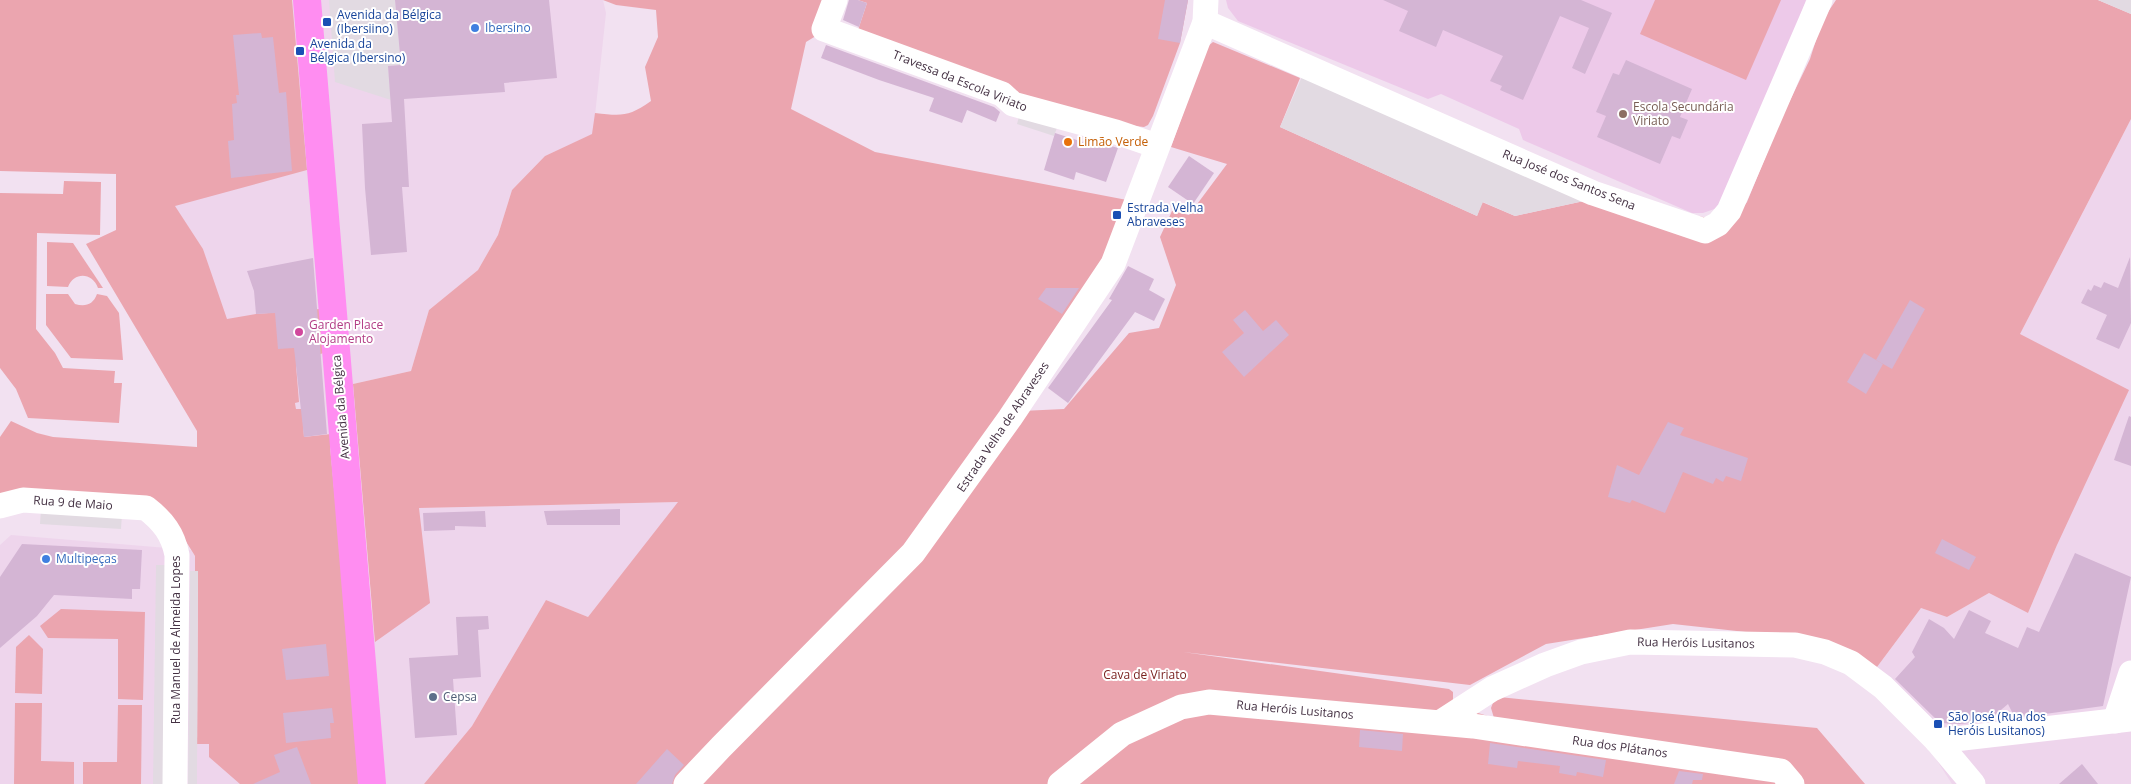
<svg xmlns="http://www.w3.org/2000/svg" width="2131" height="784" viewBox="0 0 2131 784" font-family="'Open Sans',sans-serif">
	<style>
		.residential { fill: #eed5ec }
		.education { fill: #edc9e9 }
		.green { fill: #eba5af }
		.parking { fill: #e2dae2 }
		.building { fill: #d4b5d4 }
		.lines { fill: none; stroke-linecap: round; stroke-linejoin: round }
		.minor { stroke: #fff; stroke-width: 25 }
		.major { stroke: #ff8df1; stroke-width: 28 }
		.transit-dot { fill: #1a4fb4; stroke: #fff; stroke-width: 2 }
		.shop-dot { fill: #3f7fe0; stroke: #fff; stroke-width: 2 }
		.education-dot { fill: #8d6e63; stroke: #fff; stroke-width: 2 }
		.food-dot { fill: #e8710a; stroke: #fff; stroke-width: 2 }
		.hotel-dot { fill: #d1479c; stroke: #fff; stroke-width: 2 }
		.service-dot { fill: #5c6f8a; stroke: #fff; stroke-width: 2 }
		.labels { text-anchor: middle; stroke-width: 4; stroke-linejoin: round; paint-order: stroke }
		.transit-label { font-size: 12px; fill: #164399; stroke: #fff; text-anchor: start }
		.shop-label { font-size: 12px; fill: #366cbe; stroke: #fff; text-anchor: start }
		.street-label { font-size: 12px; fill: #443143; stroke: #fff }
		.education-label { font-size: 12px; fill: #785e54; stroke: #fff; text-anchor: start }
		.food-label { font-size: 12px; fill: #c56008; stroke: #fff; text-anchor: start }
		.hotel-label { font-size: 12px; fill: #b23c85; stroke: #fff; text-anchor: start }
		.park-label { font-size: 12px; fill: #7a2320; stroke: #fff }
		.service-label { font-size: 12px; fill: #4e5e75; stroke: #fff; text-anchor: start }
	</style>
	<rect width="100%" height="100%" fill="#f2e1f1"/>
	<!-- residential -->
	<g class="residential">
		<path d="M 167,0 L 603,0 L 606,13 L 593,134 L 545,156 L 512,190 L 498,235 L 478,270 L 429,310 L 411,371 L 353,384 L 356,434 L 304,437 L 301,409 L 296,409 L 295,402 L 299,402 L 247,390 L 203,249 L 174,206 Z"/>
		<path d="M 2131,119 L 2131,784 L 1952,784 L 1877,667 L 1921,608 L 1947,617 L 1989,593 L 2028,613 L 2057,545 L 2020,334 Z"/>
		<path d="M 679,502 L 588,617 L 546,600 L 472,726 L 424,784 L 0,784 L 0,545 L 11,535 L 191,550 L 195,556 L 197,743 L 345,613 L 373,610 L 375,642 L 419,508 Z"/>
	</g>
	<!-- education -->
	<path class="education" d="M 1226,0 L 1806,0 L 1782,65 L 1720,207 L 1703,213 L 1692,213 L 1523,140 L 1519,129 L 1441,94 L 1428,99 L 1238,21 L 1228,8 Z"/>
	<!-- green -->
	<g class="green">
		<path d="M 0,0 L 292,0 L 307,170 L 175,206 L 203,249 L 227,319 L 256,314 L 320,309 L 323,353 L 296,365 L 299,402 L 295,403 L 296,409 L 302,409 L 304,437 L 331,434 L 330,446 L 362,784 L 240,784 L 209,757 L 209,744 L 197,744 L 198,571 L 195,571 L 195,556 L 172,519 L 0,494 L 0,437 L 11,421 L 37,433 L 53,437 L 197,447 L 197,431 L 86,244 L 116,230 L 116,174 L 0,171 Z"/>
		<path d="M 603,0 L 842,0 L 834,25 L 806,42 L 791,109 L 875,152 L 1127,200 L 1109,249 L 1001,412 L 1064,409 L 1129,333 L 1159,328 L 1176,285 L 1160,237 L 1172,211 L 1189,215 L 1227,164 L 1171,147 L 1207,47 L 1213,42 L 1300,78 L 1280,127 L 1477,216 L 1482,202 L 1515,216 L 1584,201 L 1733,221 L 1747,202 L 1781,119 L 1810,59 L 1822,21 L 1836,0 L 2098,0 L 2131,14 L 2131,119 L 2020,334 L 2129,390 L 2057,545 L 2028,613 L 1989,593 L 1947,617 L 1921,608 L 1877,667 L 1791,637 L 1673,624 L 1546,644 L 1470,685 L 1183,652 L 1449,689 L 1453,692 L 1453,705 L 1494,718 L 1491,708 L 1494,700 L 1499,697 L 1817,728 L 1865,784 L 424,784 L 472,726 L 546,600 L 588,617 L 678,502 L 419,508 L 430,603 L 375,642 L 353,384 L 411,371 L 429,310 L 478,270 L 498,235 L 512,190 L 545,156 L 592,134 L 595,113 C 622,116 628,117 651,101 L 645,67 L 658,37 L 656,10 L 616,5 Z"/>
		<path d="M 858,0 L 1188,0 L 1180,43 L 1153,116 L 1148,125 L 1144,127 L 1126,125 L 1024,99 L 857,33 L 867,3 Z"/>
		<path d="M 1655,0 L 1781,0 L 1746,80 L 1640,34 Z"/>
		<path d="M 64,181 L 101,182 L 100,235 L 37,233 L 36,329 L 55,353 L 63,368 L 115,371 L 114,383 L 122,383 L 119,423 L 28,418 L 16,389 L 0,368 L 0,193 L 63,194 Z"/>
		<path d="M 47,242 L 73,243 L 103,288 L 98,288 C 92,272 74,272 68,287 L 47,286 Z"/>
		<path d="M 46,294 L 68,294 L 75,304 C 85,307 93,305 97,294 L 107,296 L 119,313 L 123,360 L 71,358 L 46,325 Z"/>
		<path d="M 61,609 L 145,612 L 143,700 L 118,699 L 118,639 L 48,638 L 40,626 Z"/>
		<path d="M 29,635 L 43,649 L 42,694 L 15,693 L 16,647 Z"/>
		<path d="M 15,703 L 42,703 L 41,761 L 74,762 L 74,784 L 14,784 Z"/>
		<path d="M 118,705 L 142,705 L 141,784 L 83,784 L 83,762 L 117,762 Z"/>
	</g>
	<!-- parking -->
	<g class="parking">
		<path d="M 329,0 L 395,0 L 401,65 L 388,66 L 391,100 L 335,82 Z"/>
		<path d="M 2098,0 L 2131,0 L 2131,14 Z"/>
		<path d="M 1304,72 L 1584,201 L 1515,216 L 1483,202 L 1477,216 L 1280,127 Z"/>
		<path d="M 1020,113 L 1058,125 L 1054,136 L 1017,124 Z"/>
		<path d="M 41,509 L 122,514 L 121,529 L 40,524 Z"/>
		<path d="M 156,565 L 169,565 L 166,784 L 153,784 Z"/>
		<path d="M 190,571 L 198,571 L 197,784 L 188,784 Z"/>
	</g>
	<!-- building -->
	<g class="building">
		<path d="M 395,0 L 549,0 L 557,78 L 504,83 L 505,92 L 404,99 L 409,187 L 402,187 L 407,252 L 371,255 L 365,188 L 362,124 L 392,122 L 388,66 L 401,65 Z"/>
		<path d="M 849,0 L 858,0 L 867,3 L 859,27 L 843,20 Z"/>
		<path d="M 1165,0 L 1188,0 L 1180,43 L 1158,39 Z"/>
		<path d="M 1383,0 L 1581,0 L 1612,13 L 1585,74 L 1572,68 L 1589,28 L 1560,16 L 1523,100 L 1500,90 L 1502,86 L 1490,81 L 1503,56 L 1443,30 L 1436,47 L 1399,31 L 1408,11 Z"/>
		<path d="M 261,33 L 262,38 L 273,37 L 279,93 L 286,92 L 292,171 L 231,178 L 228,141 L 234,140 L 232,104 L 237,103 L 236,95 L 239,95 L 233,35 Z"/>
		<path d="M 826,45 L 994,107 L 1000,112 L 996,122 L 967,110 L 962,123 L 929,111 L 934,98 L 879,80 L 821,58 Z"/>
		<path d="M 1626,60 L 1692,89 L 1680,117 L 1688,120 L 1680,139 L 1672,136 L 1660,164 L 1597,137 L 1606,116 L 1596,112 L 1613,73 L 1619,75 Z"/>
		<path d="M 1055,133 L 1083,142 L 1085,138 L 1118,148 L 1106,182 L 1076,172 L 1074,180 L 1044,170 Z"/>
		<path d="M 1189,156 L 1214,173 L 1193,204 L 1168,187 Z"/>
		<path d="M 2130,257 L 2131,323 L 2119,349 L 2096,339 L 2107,315 L 2081,303 L 2088,289 L 2091,291 L 2094,285 L 2101,288 L 2104,282 L 2118,288 Z"/>
		<path d="M 313,258 L 327,434 L 304,437 L 294,348 L 278,349 L 275,313 L 256,314 L 254,291 L 247,271 Z"/>
		<path d="M 1128,266 L 1154,279 L 1149,290 L 1165,299 L 1154,321 L 1135,312 L 1068,403 L 1048,388 L 1112,300 L 1109,299 Z"/>
		<path d="M 1046,288 L 1079,288 L 1062,314 L 1038,299 Z"/>
		<path d="M 1910,300 L 1925,309 L 1892,369 L 1876,360 Z"/>
		<path d="M 1245,310 L 1263,331 L 1276,320 L 1289,335 L 1244,377 L 1222,352 L 1244,333 L 1233,320 Z"/>
		<path d="M 1864,353 L 1883,364 L 1866,394 L 1847,382 Z"/>
		<path d="M 2129,416 L 2131,417 L 2131,466 L 2114,460 Z"/>
		<path d="M 1668,422 L 1684,428 L 1680,435 L 1748,458 L 1741,481 L 1726,476 L 1723,482 L 1716,478 L 1713,484 L 1683,472 L 1665,513 L 1632,500 L 1630,503 L 1608,497 L 1617,465 L 1639,475 Z"/>
		<path d="M 620,509 L 620,525 L 547,525 L 544,511 Z"/>
		<path d="M 485,511 L 486,527 L 455,526 L 455,530 L 424,531 L 423,513 Z"/>
		<path d="M 1942,539 L 1976,557 L 1969,570 L 1935,553 Z"/>
		<path d="M 22,544 L 142,550 L 140,589 L 132,589 L 132,599 L 54,595 L 37,616 L 0,648 L 0,577 Z"/>
		<path d="M 2075,553 L 2131,577 L 2103,706 L 2015,718 L 2008,704 L 1988,721 L 1960,724 L 1940,723 L 1895,679 L 1915,657 L 1912,652 L 1929,619 L 1944,628 L 1954,639 L 1969,610 L 1991,621 L 1985,633 L 2018,648 L 2027,627 L 2039,632 Z"/>
		<path d="M 488,616 L 489,629 L 478,630 L 481,677 L 453,679 L 457,735 L 415,738 L 409,658 L 458,655 L 456,617 Z"/>
		<path d="M 326,644 L 329,676 L 286,680 L 282,649 Z"/>
		<path d="M 332,708 L 334,723 L 330,723 L 331,738 L 286,743 L 283,713 Z"/>
		<path d="M 1360,730 L 1403,734 L 1402,751 L 1359,747 Z"/>
		<path d="M 1490,743 L 1606,760 L 1603,777 L 1577,772 L 1576,776 L 1559,773 L 1560,766 L 1518,761 L 1517,768 L 1488,764 Z"/>
		<path d="M 297,747 L 311,784 L 253,784 L 280,772 L 274,755 Z"/>
		<path d="M 667,749 L 684,765 L 675,775 L 672,784 L 636,784 Z"/>
		<path d="M 2082,764 L 2098,784 L 2059,784 Z"/>
		<path d="M 1679,771 L 1703,774 L 1702,780 L 1693,780 L 1692,784 L 1674,784 Z"/>
	</g>
	<g class="lines">
		<!-- minor -->
		<g class="minor">
			<path d="M 835,0 L 824,29 L 1002,94 L 1013,104 L 1116,132 L 1157,146"/>
			<path d="M 1205,22 L 1593,193 L 1705,231 L 1718,224 L 1729,211 L 1820,0"/>
			<path d="M 0,506 L 23,500 L 146,508 C 163,521 173,534 177,555 L 175,784"/>
			<path d="M 2115,721 L 2131,673"/>
			<path d="M 1441,722 L 1492,689 L 1545,665 L 1581,652 L 1630,642 L 1795,645 L 1825,652 L 1851,663 L 1883,687 L 1937,741 L 1973,784"/>
			<path d="M 1937,741 L 2131,719"/>
			<path d="M 686,784 L 721,747 L 913,553 L 1010,418 L 1113,264 L 1205,22 L 1206,0"/>
			<path d="M 1060,784 L 1122,734 L 1181,707 L 1209,702 L 1473,726 L 1781,771 L 1792,784"/>
		</g>
		<!-- major -->
		<path class="major" d="M 307,0 L 372,784"/>
	</g>
	<!-- markers -->
	<g class="transit-dot">
		<rect x="322" y="17" width="10" height="10" rx="2.5"/>
		<rect x="295" y="46" width="10" height="10" rx="2.5"/>
		<rect x="1112" y="210" width="10" height="10" rx="2.5"/>
		<rect x="1933" y="719" width="10" height="10" rx="2.5"/>
	</g>
	<g class="shop-dot">
		<circle cx="475" cy="28" r="5"/>
		<circle cx="46" cy="559" r="5"/>
	</g>
	<circle class="education-dot" cx="1623" cy="114" r="5"/>
	<circle class="food-dot" cx="1068" cy="142" r="5"/>
	<circle class="hotel-dot" cx="299" cy="332" r="5"/>
	<circle class="service-dot" cx="433" cy="697" r="5"/>
	<g class="labels">
		<!-- transit labels -->
		<g class="transit-label">
			<text x="337" y="19">Avenida da Bélgica<tspan x="337" dy="14">(Ibersiino)</tspan></text>
			<text x="310" y="48">Avenida da<tspan x="310" dy="14">Bélgica (Ibersino)</tspan></text>
			<text x="1127" y="212">Estrada Velha<tspan x="1127" dy="14">Abraveses</tspan></text>
			<text x="1948" y="721">São José (Rua dos<tspan x="1948" dy="14">Heróis Lusitanos)</tspan></text>
		</g>
		<!-- shop labels -->
		<g class="shop-label">
			<text x="485" y="32">Ibersino</text>
			<text x="56" y="563">Multipeças</text>
		</g>
		<!-- street labels -->
		<g class="street-label">
			<text transform="translate(960 81) rotate(22)" y="4">Travessa da Escola Viriato</text>
			<text transform="translate(1569 180) rotate(22)" y="4">Rua José dos Santos Sena</text>
			<text transform="translate(341 407) rotate(-95)" y="4">Avenida da Bélgica</text>
			<text transform="translate(1003 427) rotate(-56)" y="4">Estrada Velha de Abraveses</text>
			<text transform="translate(73 503) rotate(4)" y="4">Rua 9 de Maio</text>
			<text transform="translate(176 640) rotate(-90)" y="4">Rua Manuel de Almeida Lopes</text>
			<text transform="translate(1696 643) rotate(1)" y="4">Rua Heróis Lusitanos</text>
			<text transform="translate(1295 710) rotate(5)" y="4">Rua Heróis Lusitanos</text>
			<text transform="translate(1620 747) rotate(8)" y="4">Rua dos Plátanos</text>
		</g>
		<!-- education labels -->
		<g class="education-label">
			<text x="1633" y="111">Escola Secundária<tspan x="1633" dy="14">Viriato</tspan></text>
		</g>
		<!-- food labels -->
		<g class="food-label">
			<text x="1078" y="146">Limão Verde</text>
		</g>
		<!-- hotel labels -->
		<g class="hotel-label">
			<text x="309" y="329">Garden Place<tspan x="309" dy="14">Alojamento</tspan></text>
		</g>
		<!-- park labels -->
		<g class="park-label">
			<text x="1145" y="679">Cava de Viriato</text>
		</g>
		<!-- service labels -->
		<g class="service-label">
			<text x="443" y="701">Cepsa</text>
		</g>
	</g>
</svg>
